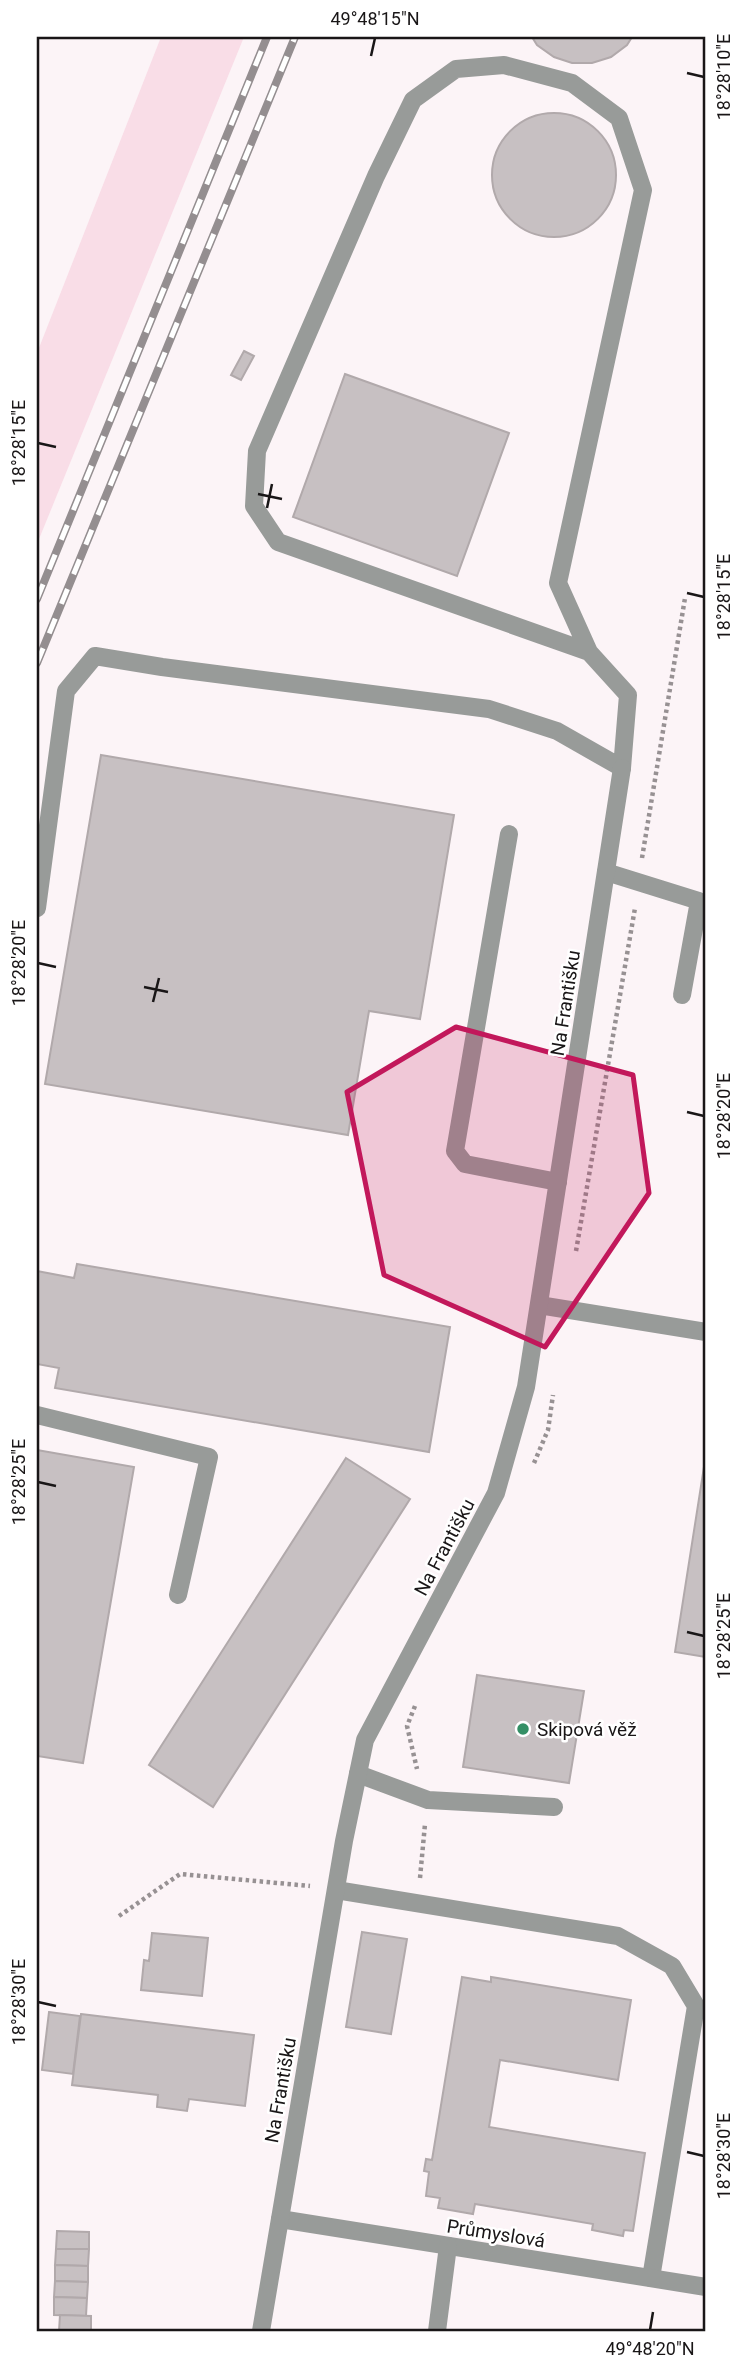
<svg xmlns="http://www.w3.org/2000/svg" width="743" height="2368" viewBox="0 0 743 2368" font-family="Roboto,sans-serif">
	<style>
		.green { fill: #f9dde7 }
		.building { fill: #c7c0c2; stroke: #b1a9ab; stroke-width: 2 }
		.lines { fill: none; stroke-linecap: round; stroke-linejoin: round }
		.path { stroke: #979193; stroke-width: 4.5; stroke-dasharray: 3.5 3.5; stroke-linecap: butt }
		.service { stroke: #989b99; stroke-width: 18 }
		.minor { stroke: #989b99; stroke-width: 18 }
		.rail-casing { stroke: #948e90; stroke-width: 8 }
		.rail { stroke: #fff; stroke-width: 5; stroke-dasharray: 16; stroke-linecap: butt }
		.marked { fill: #c2185b; fill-opacity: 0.2; stroke: #c2185b; stroke-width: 5; stroke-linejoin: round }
		.ticks { fill: none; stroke: #191617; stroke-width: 2.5 }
		.poi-dot { fill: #348f65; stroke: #fff; stroke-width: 2.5 }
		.labels { text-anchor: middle; stroke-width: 5; stroke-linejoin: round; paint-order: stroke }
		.street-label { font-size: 19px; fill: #191617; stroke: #fff }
		.poi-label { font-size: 19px; fill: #191617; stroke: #fff; text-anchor: start }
		.neatline { fill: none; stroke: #191617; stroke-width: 2.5 }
		.ticks-label { font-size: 18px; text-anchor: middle; fill: #191617 }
	</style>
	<rect width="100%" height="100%" fill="#fcf4f7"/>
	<!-- green -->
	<path class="green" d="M 161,37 L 244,37 L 37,544 L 37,353 Z"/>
	<!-- building -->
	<g class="building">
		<path d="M 532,37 L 632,37 L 627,45 L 611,57 L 592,63 L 572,63 L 554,57 L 537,45 Z"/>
		<circle cx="554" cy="175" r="62"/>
		<path d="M 244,351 L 254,356 L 241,380 L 231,375 Z"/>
		<path d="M 345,374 L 509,433 L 457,576 L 293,517 Z"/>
		<path d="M 101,755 L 454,815 L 420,1019 L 369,1011 L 348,1135 L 45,1084 Z"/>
		<path d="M 77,1264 L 450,1327 L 429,1452 L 55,1388 L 59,1368 L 37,1364 L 37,1271 L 74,1278 Z"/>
		<path d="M 37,1450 L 134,1467 L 83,1763 L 37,1756 Z"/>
		<path d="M 706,1454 L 706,1657 L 675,1652 Z"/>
		<path d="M 346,1458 L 410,1499 L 213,1807 L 149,1765 Z"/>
		<path d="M 477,1675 L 584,1691 L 569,1783 L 463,1767 Z"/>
		<path d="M 362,1932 L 407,1939 L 391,2034 L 346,2027 Z"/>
		<path d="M 152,1933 L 208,1938 L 202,1996 L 141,1990 L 144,1960 L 149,1961 Z"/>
		<path d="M 462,1977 L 491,1982 L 491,1977 L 631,2000 L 618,2080 L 500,2060 L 489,2127 L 645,2153 L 633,2231 L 624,2230 L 623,2236 L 592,2230 L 593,2224 L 475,2204 L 473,2214 L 438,2208 L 440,2198 L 426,2196 L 429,2172 L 424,2171 L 426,2159 L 432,2160 Z"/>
		<path d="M 49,2012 L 80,2016 L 73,2074 L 42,2070 Z"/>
		<path d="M 81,2014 L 254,2035 L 245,2106 L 189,2099 L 187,2111 L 157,2107 L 158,2095 L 72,2085 Z"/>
		<path d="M 57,2231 L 89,2232 L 89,2249 L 56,2249 Z"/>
		<path d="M 56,2249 L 89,2249 L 88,2266 L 55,2265 Z"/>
		<path d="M 55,2265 L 88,2266 L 88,2282 L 55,2281 Z"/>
		<path d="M 55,2281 L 88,2282 L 87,2298 L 54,2297 Z"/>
		<path d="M 54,2297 L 87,2298 L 86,2316 L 54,2315 Z"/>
		<path d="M 60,2315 L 91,2316 L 91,2331 L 59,2331 Z"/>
	</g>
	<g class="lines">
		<!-- path -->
		<g class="path">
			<path d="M 642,858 L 685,598"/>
			<path d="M 576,1251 L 635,908"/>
			<path d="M 534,1463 L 548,1430 L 553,1395"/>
			<path d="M 415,1706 L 407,1726 L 417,1769"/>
			<path d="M 420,1878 L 425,1824"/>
			<path d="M 119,1916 L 180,1874 L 310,1886"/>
		</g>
		<!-- service -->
		<g class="service">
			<path d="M 509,834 L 455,1151 L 465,1164 L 558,1182"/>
			<path d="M 606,872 L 699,901 L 682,995"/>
			<path d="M 37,908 L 66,691 L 95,656 L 162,667 L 489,709 L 557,731 L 622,768 L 628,695 L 589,652 L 558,583 L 643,190 L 619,118 L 572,83 L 504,65 L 456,69 L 413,100 L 376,176 L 257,451 L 254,506 L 278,542 L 589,652"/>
			<path d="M 539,1305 L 706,1332"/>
			<path d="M 37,1415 L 209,1457 L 178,1595"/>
			<path d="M 358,1774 L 428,1800 L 554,1807"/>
		</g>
		<!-- minor -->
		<g class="minor">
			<path d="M 336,1890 L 618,1936 L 672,1966 L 696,2006 L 651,2278"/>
			<path d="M 280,2219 L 706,2287"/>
			<path d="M 261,2331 L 344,1841 L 365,1740 L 496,1493 L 526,1387 L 622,768"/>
			<path d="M 437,2331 L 448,2246"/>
		</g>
		<!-- rail casing -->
		<g class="rail-casing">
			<g id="rail">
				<path d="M 37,599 L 267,37"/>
				<path d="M 37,663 L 295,37"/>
			</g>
		</g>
		<!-- rail -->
		<use href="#rail" class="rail"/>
	</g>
	<!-- marked area -->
	<path class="marked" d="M 456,1027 L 633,1075 L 649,1193 L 545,1347 L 384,1275 L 347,1092 Z"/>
	<!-- ticks -->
	<path class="ticks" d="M 371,56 L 375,38M 687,73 L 704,77M 38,443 L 56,447M 258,494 L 282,499M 267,508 L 272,484M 687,593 L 704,597M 38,963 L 56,967M 144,987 L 168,992M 153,1002 L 159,978M 687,1112 L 704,1116M 38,1482 L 56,1486M 687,1632 L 704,1636M 38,2002 L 56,2006M 687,2152 L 704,2156M 650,2330 L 653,2312"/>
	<!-- markers -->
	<circle class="poi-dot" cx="523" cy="1729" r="7"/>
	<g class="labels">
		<!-- street labels -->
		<g class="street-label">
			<text transform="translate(565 1003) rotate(-81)" y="7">Na Františku</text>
			<text transform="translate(444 1547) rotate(-62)" y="7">Na Františku</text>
			<text transform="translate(280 2090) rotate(-80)" y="7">Na Františku</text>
			<text transform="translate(496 2233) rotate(9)" y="7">Průmyslová</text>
		</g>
		<!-- poi labels -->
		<g class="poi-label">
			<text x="537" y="1736">Skipová věž</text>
		</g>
	</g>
	<!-- border -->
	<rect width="743" height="2368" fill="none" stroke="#ffffff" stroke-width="77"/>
	<rect x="38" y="38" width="666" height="2292" class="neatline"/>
	<g class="ticks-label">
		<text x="375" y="25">49°48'15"N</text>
		<text transform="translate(724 77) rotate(-90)" y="6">18°28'10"E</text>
		<text transform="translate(19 443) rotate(-90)" y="6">18°28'15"E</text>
		<text transform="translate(724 597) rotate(-90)" y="6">18°28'15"E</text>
		<text transform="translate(19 963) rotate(-90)" y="6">18°28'20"E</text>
		<text transform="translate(724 1116) rotate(-90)" y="6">18°28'20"E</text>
		<text transform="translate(19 1482) rotate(-90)" y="6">18°28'25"E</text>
		<text transform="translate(724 1636) rotate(-90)" y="6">18°28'25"E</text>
		<text transform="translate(19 2002) rotate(-90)" y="6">18°28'30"E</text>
		<text transform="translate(724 2156) rotate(-90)" y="6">18°28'30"E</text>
		<text x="650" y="2355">49°48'20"N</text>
	</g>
</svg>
